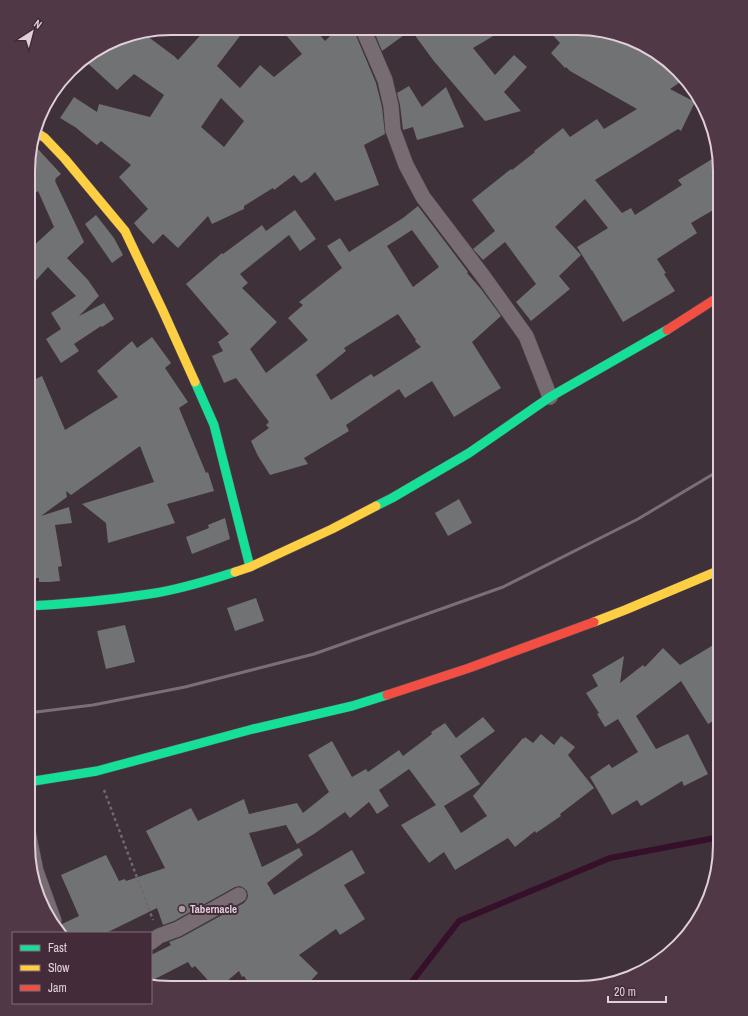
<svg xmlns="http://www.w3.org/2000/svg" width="748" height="1016" viewBox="0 0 748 1016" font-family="'Archivo Narrow',sans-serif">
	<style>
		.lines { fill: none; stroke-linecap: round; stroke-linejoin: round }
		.stream { stroke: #36102a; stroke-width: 6 }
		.building { fill: #707273; fill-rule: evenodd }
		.street-casing { stroke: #594d55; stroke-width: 16 }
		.fast-casing { stroke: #594d55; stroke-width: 10 }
		.slow-casing { stroke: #594d55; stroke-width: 10 }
		.jam-casing { stroke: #594d55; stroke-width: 10 }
		.path { stroke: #73686f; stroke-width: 2.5; stroke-dasharray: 3 3; stroke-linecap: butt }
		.street { stroke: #786c73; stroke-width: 15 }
		.fast { stroke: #16e098; stroke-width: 9 }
		.slow { stroke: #ffcf43; stroke-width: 9 }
		.jam { stroke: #f24e42; stroke-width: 9 }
		.rail { stroke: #7a6f75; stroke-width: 3 }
		.poi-dot { fill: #a798a1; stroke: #442b3a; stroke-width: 1.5 }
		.labels { text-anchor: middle; stroke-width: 4; stroke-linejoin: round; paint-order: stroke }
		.poi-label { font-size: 11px; font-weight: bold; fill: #e0cfd9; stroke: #442b3a; text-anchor: start }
		.rim { fill: none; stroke: #e0cfd9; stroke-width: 2 }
	</style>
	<rect width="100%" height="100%" fill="#3e3139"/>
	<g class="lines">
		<!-- stream -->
		<path class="stream" d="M 407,988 L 459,921 L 610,858 L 720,837"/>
	</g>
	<!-- building -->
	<g class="building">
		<path d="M 207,28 L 246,28 L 217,66 L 240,88 L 260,65 L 274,77 L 302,54 L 286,35 L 294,28 L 314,28 L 325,41 L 338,28 L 354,29 L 355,33 L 376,83 L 382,107 L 385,134 L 364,145 L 379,185 L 335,201 L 315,172 L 308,179 L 301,183 L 294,175 L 274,190 L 273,188 L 244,206 L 244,209 L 212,224 L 208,216 L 178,248 L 163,234 L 153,244 L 138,228 L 134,223 L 148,209 L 119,177 L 131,165 L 101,141 L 97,145 L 75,127 L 60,118 L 74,97 L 97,112 L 99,104 L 150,117 L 164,95 L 134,74 L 117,90 L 83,59 L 125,36 L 143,33 L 174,56 L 178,60 ZM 221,98 L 244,121 L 224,147 L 201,127 Z"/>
		<path d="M 373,29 L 505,29 L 473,48 L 495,75 L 514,55 L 527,67 L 504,92 L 521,111 L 485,121 L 433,60 L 411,30 L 382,51 Z"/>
		<path d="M 547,29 L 596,29 L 657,52 L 682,81 L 670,89 L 695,102 L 681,131 L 678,129 L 595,180 L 622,213 L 631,208 L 635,215 L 682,185 L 678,180 L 717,156 L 720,170 L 720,206 L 691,223 L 697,233 L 657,259 L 666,273 L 664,274 L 675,291 L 623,322 L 592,270 L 592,271 L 577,247 L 608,228 L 585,199 L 555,227 L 581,255 L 559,276 L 570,289 L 531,321 L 516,302 L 536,284 L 505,242 L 483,260 L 473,249 L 495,231 L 472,200 L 511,169 L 512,170 L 535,152 L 534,151 L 563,128 L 570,137 L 597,119 L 604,129 L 637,109 L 570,71 L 566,67 L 565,68 L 551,53 L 560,43 Z"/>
		<path d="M 409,86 L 422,107 L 446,87 L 464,127 L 417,140 L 413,127 L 403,130 L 400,105 L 397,93 Z"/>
		<path d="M 32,144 L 37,148 L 61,174 L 55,179 L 56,180 L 55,181 L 84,242 L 67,258 L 88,280 L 99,296 L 79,316 L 104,303 L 114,319 L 102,327 L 101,326 L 74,344 L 79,351 L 61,363 L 46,339 L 61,329 L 51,313 L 76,296 L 48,267 L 29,288 L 29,250 L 54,227 L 38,191 L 29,198 L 29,152 Z"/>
		<path d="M 418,206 L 468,272 L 467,273 L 481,289 L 501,316 L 472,342 L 501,388 L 454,417 L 432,381 L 405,398 L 399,389 L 346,425 L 349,431 L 304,458 L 308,464 L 270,475 L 258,456 L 251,441 L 269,428 L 266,425 L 269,422 L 236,378 L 224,383 L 212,356 L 223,351 L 218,342 L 229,334 L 186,284 L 222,253 L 223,254 L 262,225 L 266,231 L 295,210 L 316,239 L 300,251 L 289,235 L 240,274 L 248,283 L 242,288 L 277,322 L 250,349 L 266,373 L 308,340 L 288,318 L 303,305 L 299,302 L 342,268 L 327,246 L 340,238 L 349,252 L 403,218 ZM 412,230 L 439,267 L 413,287 L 387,246 ZM 398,314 L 416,340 L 415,341 L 421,347 L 374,377 L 371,374 L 331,400 L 316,375 L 346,351 L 344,348 Z"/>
		<path d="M 96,215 L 114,238 L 123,255 L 112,263 L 85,224 Z"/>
		<path d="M 152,337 L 171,363 L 165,368 L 188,402 L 179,408 L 206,473 L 208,472 L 214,491 L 167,504 L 175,523 L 108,543 L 106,523 L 82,504 L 154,482 L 140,446 L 71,495 L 66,491 L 67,497 L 41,516 L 69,507 L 72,523 L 55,525 L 62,566 L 58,567 L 60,581 L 50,582 L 39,582 L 39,578 L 28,578 L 29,382 L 42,376 L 65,430 L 118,397 L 97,371 L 132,341 L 137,348 Z"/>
		<path d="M 459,499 L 472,523 L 448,536 L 435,513 Z"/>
		<path d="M 225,518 L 230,539 L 192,554 L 186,537 L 209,528 L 208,525 Z"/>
		<path d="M 256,598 L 264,621 L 235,631 L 227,608 Z"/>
		<path d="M 125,625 L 135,662 L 106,669 L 97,631 Z"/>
		<path d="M 720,641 L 720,717 L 708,724 L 681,681 L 636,716 L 656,749 L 688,734 L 708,774 L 684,786 L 682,781 L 641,806 L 637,800 L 612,815 L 590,777 L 609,764 L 612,768 L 638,752 L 618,719 L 605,727 L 597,714 L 599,713 L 586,693 L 598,686 L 592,675 L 624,656 L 620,683 L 643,665 L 645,667 L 663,648 L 680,665 Z"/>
		<path d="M 483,717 L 495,731 L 460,756 L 480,784 L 444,806 L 461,833 L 487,816 L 473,796 L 523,738 L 524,739 L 525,737 L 533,743 L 541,734 L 554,745 L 561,736 L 575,747 L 568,755 L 594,788 L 560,814 L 561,816 L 536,833 L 535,831 L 515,847 L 508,838 L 455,870 L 444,852 L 429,863 L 401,825 L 436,805 L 409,769 L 379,790 L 389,806 L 377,814 L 369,802 L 350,818 L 345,812 L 314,834 L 297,844 L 286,825 L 249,833 L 262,867 L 299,848 L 303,855 L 267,883 L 274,895 L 352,850 L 365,873 L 344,885 L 365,919 L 340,935 L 336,929 L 299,955 L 318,973 L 305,987 L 296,987 L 290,981 L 284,987 L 251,987 L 244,976 L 242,977 L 239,971 L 220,987 L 214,987 L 195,966 L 192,968 L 188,962 L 151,981 L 151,955 L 171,945 L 169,942 L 182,937 L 244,903 L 247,899 L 248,896 L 247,891 L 244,888 L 240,886 L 235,887 L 174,921 L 163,925 L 157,908 L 106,933 L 64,933 L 60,928 L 62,924 L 79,916 L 61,875 L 106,855 L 119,881 L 125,879 L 126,881 L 165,868 L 146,831 L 177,815 L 191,808 L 198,821 L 244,799 L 249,814 L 297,803 L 303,813 L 329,792 L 308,755 L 332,741 L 352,777 L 366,769 L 368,772 L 399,750 L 403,756 L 432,734 L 431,732 L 445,723 L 456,738 Z"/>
	</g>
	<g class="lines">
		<!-- street casing -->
		<g class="street-casing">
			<g id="street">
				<path d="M 363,29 L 385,80 L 391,106 L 393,130 L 406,165 L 423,197 L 483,276 L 526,336 L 550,397"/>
				<path d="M 28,832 L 36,871 L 54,921"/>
				<path d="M 151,942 L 159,936 L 178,929 L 239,895"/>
			</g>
		</g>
		<!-- fast casing -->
		<g class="fast-casing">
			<g id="fast">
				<path d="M 195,382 L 214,425 L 250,567"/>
				<path d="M 376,506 L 392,498 L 469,453 L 550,397 L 667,330"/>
				<path d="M 28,606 C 68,604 110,600 149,594 C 178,590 207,581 235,572"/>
				<path d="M 28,782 L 97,771 L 253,729 L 352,706 L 387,695"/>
			</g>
		</g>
		<!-- slow casing -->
		<g class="slow-casing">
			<g id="slow">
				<path d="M 36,132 L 45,138 L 65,159 L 125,231 L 163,311 L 195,382"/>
				<path d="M 235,572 L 250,567 L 332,529 L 376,506"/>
				<path d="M 594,622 L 625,610 L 720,570"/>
			</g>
		</g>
		<!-- jam casing -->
		<g class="jam-casing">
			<g id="jam">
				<path d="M 667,330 L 720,296"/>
				<path d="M 387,695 L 469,668 L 594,622"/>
			</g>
		</g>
		<!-- path -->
		<path class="path" d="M 104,790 L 153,920"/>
		<!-- street -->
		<use href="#street" class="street"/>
		<!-- fast -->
		<use href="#fast" class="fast"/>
		<!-- slow -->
		<use href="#slow" class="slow"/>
		<!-- jam -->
		<use href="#jam" class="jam"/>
		<!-- rail -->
		<path class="rail" d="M 28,713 L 93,705 L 185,687 L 314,654 L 503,587 L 638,519 L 720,470"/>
	</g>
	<!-- markers -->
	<circle class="poi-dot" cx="182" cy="909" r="4"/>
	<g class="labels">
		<!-- poi labels -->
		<g class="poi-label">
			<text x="190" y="913">Tabernacle</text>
		</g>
	</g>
	<!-- crop -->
	<path d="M0 0H748V1016H0ZM171 35H577A136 136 0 0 1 713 171V845A136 136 0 0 1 577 981H171A136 136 0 0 1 35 845V171A136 136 0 0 1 171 35Z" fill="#503847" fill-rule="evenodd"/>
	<path class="rim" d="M171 35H577A136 136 0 0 1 713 171V845A136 136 0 0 1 577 981H171A136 136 0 0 1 35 845V171A136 136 0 0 1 171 35Z"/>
	<!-- legend -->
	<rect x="12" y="932" width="140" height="72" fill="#442b3a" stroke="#826d7a"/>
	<rect x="20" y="945" width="20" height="6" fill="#16e098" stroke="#826d7a"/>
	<text x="48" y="952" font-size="12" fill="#e0cfd9">Fast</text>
	<rect x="20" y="965" width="20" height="6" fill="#ffcf43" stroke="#826d7a"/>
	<text x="48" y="972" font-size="12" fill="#e0cfd9">Slow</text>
	<rect x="20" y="985" width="20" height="6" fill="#f24e42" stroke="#826d7a"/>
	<text x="48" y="992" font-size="12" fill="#e0cfd9">Jam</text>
	<!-- north arrow -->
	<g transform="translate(32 32) rotate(36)" stroke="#442b3a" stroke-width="3" paint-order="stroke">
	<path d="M0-3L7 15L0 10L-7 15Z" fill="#e0cfd9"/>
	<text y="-6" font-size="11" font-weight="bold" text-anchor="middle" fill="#e0cfd9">N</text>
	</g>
	<!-- scale -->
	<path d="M608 996v6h58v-6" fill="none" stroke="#e0cfd9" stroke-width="2"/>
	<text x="614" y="996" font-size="12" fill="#e0cfd9" stroke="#442b3a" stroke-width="3" paint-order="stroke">20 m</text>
</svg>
